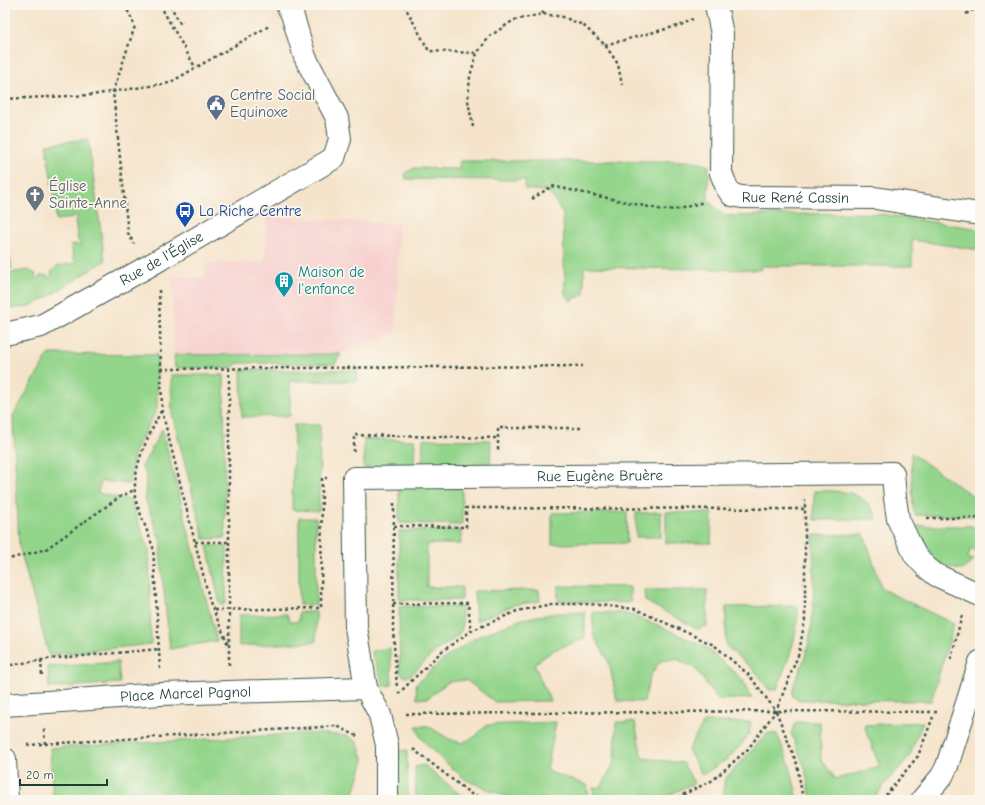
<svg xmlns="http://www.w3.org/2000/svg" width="985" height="805" viewBox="0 0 985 805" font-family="'Comic Neue',sans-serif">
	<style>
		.built { fill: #f7d0cf }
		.green { fill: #94d58c; stroke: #5a8960 }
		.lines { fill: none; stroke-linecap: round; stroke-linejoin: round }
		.minor-casing { stroke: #3f564b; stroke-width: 24 }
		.tertiary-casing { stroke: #3f564b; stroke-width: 24 }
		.path { stroke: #3f564b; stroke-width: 2.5; stroke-dasharray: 3 3; stroke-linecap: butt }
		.minor { stroke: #fff; stroke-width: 22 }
		.tertiary { stroke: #fff; stroke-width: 22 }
		.labels { text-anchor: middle; stroke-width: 3.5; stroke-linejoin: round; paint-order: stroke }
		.service-label { font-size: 15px; fill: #4e5e75; stroke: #fbf7ec; text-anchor: start }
		.worship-label { font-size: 15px; fill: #5b616d; stroke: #fbf7ec; text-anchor: start }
		.street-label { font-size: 15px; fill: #1f3d34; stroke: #fbf7ec }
		.transit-label { font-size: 15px; fill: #164399; stroke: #fbf7ec; text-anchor: start }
		.culture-label { font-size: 15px; fill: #0d838f; stroke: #fbf7ec; text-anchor: start }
	</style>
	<rect width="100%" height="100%" fill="#fbf7ec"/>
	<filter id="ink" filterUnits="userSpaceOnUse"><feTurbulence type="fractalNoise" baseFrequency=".025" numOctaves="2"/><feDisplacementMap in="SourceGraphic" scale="8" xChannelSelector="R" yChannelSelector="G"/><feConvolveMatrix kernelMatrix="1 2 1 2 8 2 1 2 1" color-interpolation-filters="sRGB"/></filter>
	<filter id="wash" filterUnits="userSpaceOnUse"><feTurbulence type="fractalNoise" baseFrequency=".012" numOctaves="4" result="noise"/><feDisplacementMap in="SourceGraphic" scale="16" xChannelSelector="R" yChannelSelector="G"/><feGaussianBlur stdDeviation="0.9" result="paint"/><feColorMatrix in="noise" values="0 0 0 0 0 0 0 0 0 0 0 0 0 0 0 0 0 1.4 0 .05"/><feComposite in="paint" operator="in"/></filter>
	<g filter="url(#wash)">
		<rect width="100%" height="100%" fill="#f5e4cb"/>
		<!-- built -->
		<path class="built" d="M 266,216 L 399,224 L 396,332 L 341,354 L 174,355 L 172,276 L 205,278 L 205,263 L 265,262 Z"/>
		<!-- green -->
		<g class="green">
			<path d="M 88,139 L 105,261 L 48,297 L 28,307 L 5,309 L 5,254 L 9,253 L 12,268 L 9,269 L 10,273 L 28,270 L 36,274 L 35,278 L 38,279 L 40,276 L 47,275 L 49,278 L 52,276 L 51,273 L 57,266 L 76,263 L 75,260 L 74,260 L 71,245 L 76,244 L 80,246 L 80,243 L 78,241 L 75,221 L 78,217 L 75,215 L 73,218 L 56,220 L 55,204 L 58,203 L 58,198 L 54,199 L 51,181 L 55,181 L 55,177 L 51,177 L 48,159 L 51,159 L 50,155 L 47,156 L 47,144 Z"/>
			<path d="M 460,161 L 694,161 L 709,166 L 708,200 L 724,216 L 849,213 L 880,214 L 980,229 L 980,250 L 912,240 L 912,266 L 761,266 L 760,270 L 584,267 L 584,294 L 571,301 L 565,294 L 563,214 L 554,199 L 546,191 L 525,189 L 525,180 L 406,179 L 405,173 L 415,168 L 459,169 Z"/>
			<path d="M 49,354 L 157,355 L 157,409 L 134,452 L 129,484 L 101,481 L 98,493 L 130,500 L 149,550 L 151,644 L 49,655 L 19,546 L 13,416 Z"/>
			<path d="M 341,354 L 335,364 L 238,363 L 232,368 L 175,368 L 174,355 Z"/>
			<path d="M 241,370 L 357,370 L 357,381 L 290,381 L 290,416 L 242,417 Z"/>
			<path d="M 171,375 L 224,375 L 225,538 L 204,539 L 172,413 Z"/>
			<path d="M 294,425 L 320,425 L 319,511 L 292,510 Z"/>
			<path d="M 162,429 L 217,641 L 170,649 L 160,553 L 162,546 L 145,498 L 146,476 L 142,467 Z"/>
			<path d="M 364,439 L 415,440 L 414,469 L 364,468 Z"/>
			<path d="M 423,439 L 491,440 L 490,469 L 422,468 Z"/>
			<path d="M 911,453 L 980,501 L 980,516 L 915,515 L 913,508 Z"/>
			<path d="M 399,485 L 462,487 L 462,525 L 399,523 Z"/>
			<path d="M 814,491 C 841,491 866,489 877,519 L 814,520 Z"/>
			<path d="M 627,512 L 627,543 L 552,544 L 552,513 Z"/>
			<path d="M 661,512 L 661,537 L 636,537 L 636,513 Z"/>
			<path d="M 666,512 L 712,513 L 711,543 L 666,543 Z"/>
			<rect x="299" y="518" width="17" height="87"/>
			<path d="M 912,526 L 971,526 L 980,530 L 980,537 L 976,551 L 970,550 L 968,558 L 974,560 L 963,570 C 931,566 925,552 912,526 Z"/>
			<path d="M 461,530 L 461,544 L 427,544 L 427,587 L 462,587 L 462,600 L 399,600 L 399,531 Z"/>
			<path d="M 864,534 L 882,589 L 954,624 L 931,701 L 799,700 L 793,697 C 791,685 800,672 804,660 C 817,620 813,576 813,535 Z"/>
			<path d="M 207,545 L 227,546 L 226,603 L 222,605 L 220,604 Z"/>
			<path d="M 558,586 L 630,587 L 630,603 L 558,601 Z"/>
			<path d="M 539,590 L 540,601 L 514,605 L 476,621 L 474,591 Z"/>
			<path d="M 644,590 L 707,590 L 707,626 L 697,629 L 645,601 Z"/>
			<path d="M 399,606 L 462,607 L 462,629 L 457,637 L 437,650 L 411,675 L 405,677 L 400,673 Z"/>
			<path d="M 798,606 C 799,635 787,662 777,689 L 769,690 L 757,673 L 726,646 L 726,607 Z"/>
			<path d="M 299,612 L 316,612 L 316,642 L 239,646 L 239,615 L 287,614 L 290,622 L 299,621 Z"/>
			<path d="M 585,612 L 585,638 L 554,650 L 534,664 L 550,701 L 495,702 L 466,680 L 448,682 L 428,698 L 417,699 L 416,684 L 445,658 L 477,637 L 522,619 L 556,613 Z"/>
			<path d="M 592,612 L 624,613 L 658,625 L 706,648 L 742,679 L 752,698 L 718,700 L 695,668 L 677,659 L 660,661 L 650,676 L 644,702 L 617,701 L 609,662 L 594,636 Z"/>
			<path d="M 390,648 L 392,685 L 384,686 L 371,651 Z"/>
			<path d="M 118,662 L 120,683 L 49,688 L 48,667 Z"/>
			<path d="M 556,722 L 547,771 L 587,785 L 589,800 L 514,800 L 466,780 L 435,753 L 421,738 L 416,726 L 428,726 L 449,739 L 462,743 L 476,736 L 486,725 Z"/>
			<path d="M 616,722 L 635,722 L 642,758 L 683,763 L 694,783 L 671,794 L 651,800 L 594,800 L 593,788 L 601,787 L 615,761 Z"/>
			<path d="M 704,722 L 751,722 L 749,735 L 729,758 L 702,775 L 688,750 Z"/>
			<path d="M 796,722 L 820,722 L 821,759 L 836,779 L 880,767 L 864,725 L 923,722 L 909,757 L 883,786 L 874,800 L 811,800 L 805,768 L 791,733 Z"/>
			<path d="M 316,733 L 348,736 L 357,742 L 364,760 L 352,799 L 53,800 L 50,748 Z"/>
			<path d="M 768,733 L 777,734 L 790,766 L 798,800 L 724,800 L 724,780 Z"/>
			<path d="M 407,750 L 408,800 L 398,800 L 398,751 Z"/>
			<path d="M 424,765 L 462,796 L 462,800 L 416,800 L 415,767 Z"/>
		</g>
	</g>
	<g filter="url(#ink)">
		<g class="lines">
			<!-- minor casing -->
			<g class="minor-casing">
				<g id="minor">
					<path id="s1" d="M 716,5 L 722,34 L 721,173 L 727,188 L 732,195 L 742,197 L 875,198 L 980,214"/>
					<path id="s2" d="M 5,334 L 41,326 L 147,267 L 334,158 L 340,139 L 337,118 L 305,57 L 292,14 L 287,5"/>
					<path id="s3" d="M 5,705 L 161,694 L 366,688"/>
					<path id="s4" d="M 387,800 L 387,745 L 380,715 L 366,688 L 356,627 L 354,478 L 893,473 L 895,498 L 898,519 L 915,555 L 926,567 L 936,575 L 980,595"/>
					<path d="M 922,800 L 942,776 L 947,766 L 980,662"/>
				</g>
			</g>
			<!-- tertiary casing -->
			<g class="tertiary-casing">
				<path id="tertiary" d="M 5,759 L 7,800"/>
			</g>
			<!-- path -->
			<g class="path">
				<path d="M 125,5 L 135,26 L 113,92 L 128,233 L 134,244"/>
				<path d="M 160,5 L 195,67"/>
				<path d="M 170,5 L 180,23 L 183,21"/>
				<path d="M 404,5 L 429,51 L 477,53"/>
				<path d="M 543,14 L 543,5"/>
				<path d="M 966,14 L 980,6"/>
				<path d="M 605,45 L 681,25 L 693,19"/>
				<path d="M 5,99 L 91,95 L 169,83 L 269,26"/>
				<path d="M 473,127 L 468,101 L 470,76 L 477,53 L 490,36 L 514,20 L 543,14 L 563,17 L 583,25 L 605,45 L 618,64 L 622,85"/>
				<path d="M 532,199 L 552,186 L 663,210 L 679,209 L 704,202"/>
				<path d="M 159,290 L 162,411 L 210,602 L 229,647"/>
				<path d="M 229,368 L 229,667"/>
				<path d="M 161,369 L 583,366"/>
				<path d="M 498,450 L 498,428 L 582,428"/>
				<path d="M 354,452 L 354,435 L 498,438"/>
				<path d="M 394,503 L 393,629 L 397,688"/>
				<path d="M 927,518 L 980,518"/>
				<path d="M 394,526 L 466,527 L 466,508 L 805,509"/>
				<path d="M 195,542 L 229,542"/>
				<path d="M 5,560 L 46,549 L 118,498 L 134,490"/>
				<path d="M 393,604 L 468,603 L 471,631"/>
				<path d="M 214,610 L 321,608 L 322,478 L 327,478"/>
				<path d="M 951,659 L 962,615"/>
				<path d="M 41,660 L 42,676"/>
				<path d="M 5,666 L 48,659 L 159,649"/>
				<path d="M 160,669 L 153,547 L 135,499 C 133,463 146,442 161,411"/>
				<path d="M 398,694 L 441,652 L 471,631 L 517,611 L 552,604 L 590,604 L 635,609 L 714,645 L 749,675 L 776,711 L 797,764 L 803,800"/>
				<path d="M 406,714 L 776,711 L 937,712"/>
				<path d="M 44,729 L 45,744"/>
				<path d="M 27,745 L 337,726 L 357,736"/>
				<path d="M 413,749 L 471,794 L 489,800"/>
				<path d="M 672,800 L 713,780 L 748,749 L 776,711 L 799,653 L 805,619 L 805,500"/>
				<path d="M 882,800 L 918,756 L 933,717"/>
			</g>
			<!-- minor -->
			<use href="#minor" class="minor"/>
			<!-- tertiary -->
			<use href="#tertiary" class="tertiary"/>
		</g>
	</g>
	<!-- icons -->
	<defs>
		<g id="civic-pin" transform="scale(1)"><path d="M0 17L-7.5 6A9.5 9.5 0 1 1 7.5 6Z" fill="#5c6f8a" stroke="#fbf7ec"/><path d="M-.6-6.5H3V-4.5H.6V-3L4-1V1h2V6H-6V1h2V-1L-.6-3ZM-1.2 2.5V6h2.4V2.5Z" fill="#fff"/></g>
		<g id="church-pin" transform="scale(1)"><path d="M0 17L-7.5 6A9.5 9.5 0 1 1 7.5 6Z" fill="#6b7280" stroke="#fbf7ec"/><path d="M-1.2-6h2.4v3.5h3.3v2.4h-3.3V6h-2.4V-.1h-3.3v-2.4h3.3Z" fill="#fff"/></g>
		<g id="bus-pin" transform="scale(1)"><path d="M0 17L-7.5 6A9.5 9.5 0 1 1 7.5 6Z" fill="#1a4fb4" stroke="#fbf7ec"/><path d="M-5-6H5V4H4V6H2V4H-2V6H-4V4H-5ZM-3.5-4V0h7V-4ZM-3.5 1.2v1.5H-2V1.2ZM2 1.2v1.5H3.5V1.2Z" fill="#fff"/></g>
		<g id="building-pin" transform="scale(1)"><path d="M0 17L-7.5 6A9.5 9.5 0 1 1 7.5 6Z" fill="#0f9aa8" stroke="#fbf7ec"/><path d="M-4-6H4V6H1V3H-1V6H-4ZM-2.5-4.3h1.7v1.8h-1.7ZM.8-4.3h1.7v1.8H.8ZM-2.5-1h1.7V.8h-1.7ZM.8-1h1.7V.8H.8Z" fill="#fff"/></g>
	</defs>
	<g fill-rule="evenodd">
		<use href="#civic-pin" x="216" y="104"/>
		<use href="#church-pin" x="35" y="195"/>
		<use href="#bus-pin" x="185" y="211"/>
		<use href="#building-pin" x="284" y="281"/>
	</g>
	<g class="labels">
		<!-- service labels -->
		<g class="service-label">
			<text x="230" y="100">Centre Social<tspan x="230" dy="17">Equinoxe</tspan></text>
		</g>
		<!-- worship labels -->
		<g class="worship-label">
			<text x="49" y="191">Église<tspan x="49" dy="17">Sainte-Anne</tspan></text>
		</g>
		<!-- street labels -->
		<g class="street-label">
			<text dy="5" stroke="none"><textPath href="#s1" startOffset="257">Rue René Cassin</textPath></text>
			<text dy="5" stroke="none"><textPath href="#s2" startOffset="175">Rue de l'Église</textPath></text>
			<text dy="5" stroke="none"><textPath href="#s4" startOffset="573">Rue Eugène Bruère</textPath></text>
			<text dy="5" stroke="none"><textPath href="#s3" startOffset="181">Place Marcel Pagnol</textPath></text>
		</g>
		<!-- transit labels -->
		<g class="transit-label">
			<text x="199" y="216">La Riche Centre</text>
		</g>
		<!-- culture labels -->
		<g class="culture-label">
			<text x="298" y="277">Maison de<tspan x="298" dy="17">l'enfance</tspan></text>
		</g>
	</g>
	<!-- margin -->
	<rect width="985" height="805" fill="none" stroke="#fbf7ec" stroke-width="20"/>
	<!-- scale -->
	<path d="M20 779v6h87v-6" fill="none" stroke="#1f3d34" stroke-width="2"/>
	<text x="26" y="779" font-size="12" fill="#1f3d34" stroke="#fbf7ec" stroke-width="3" paint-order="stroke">20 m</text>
</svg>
